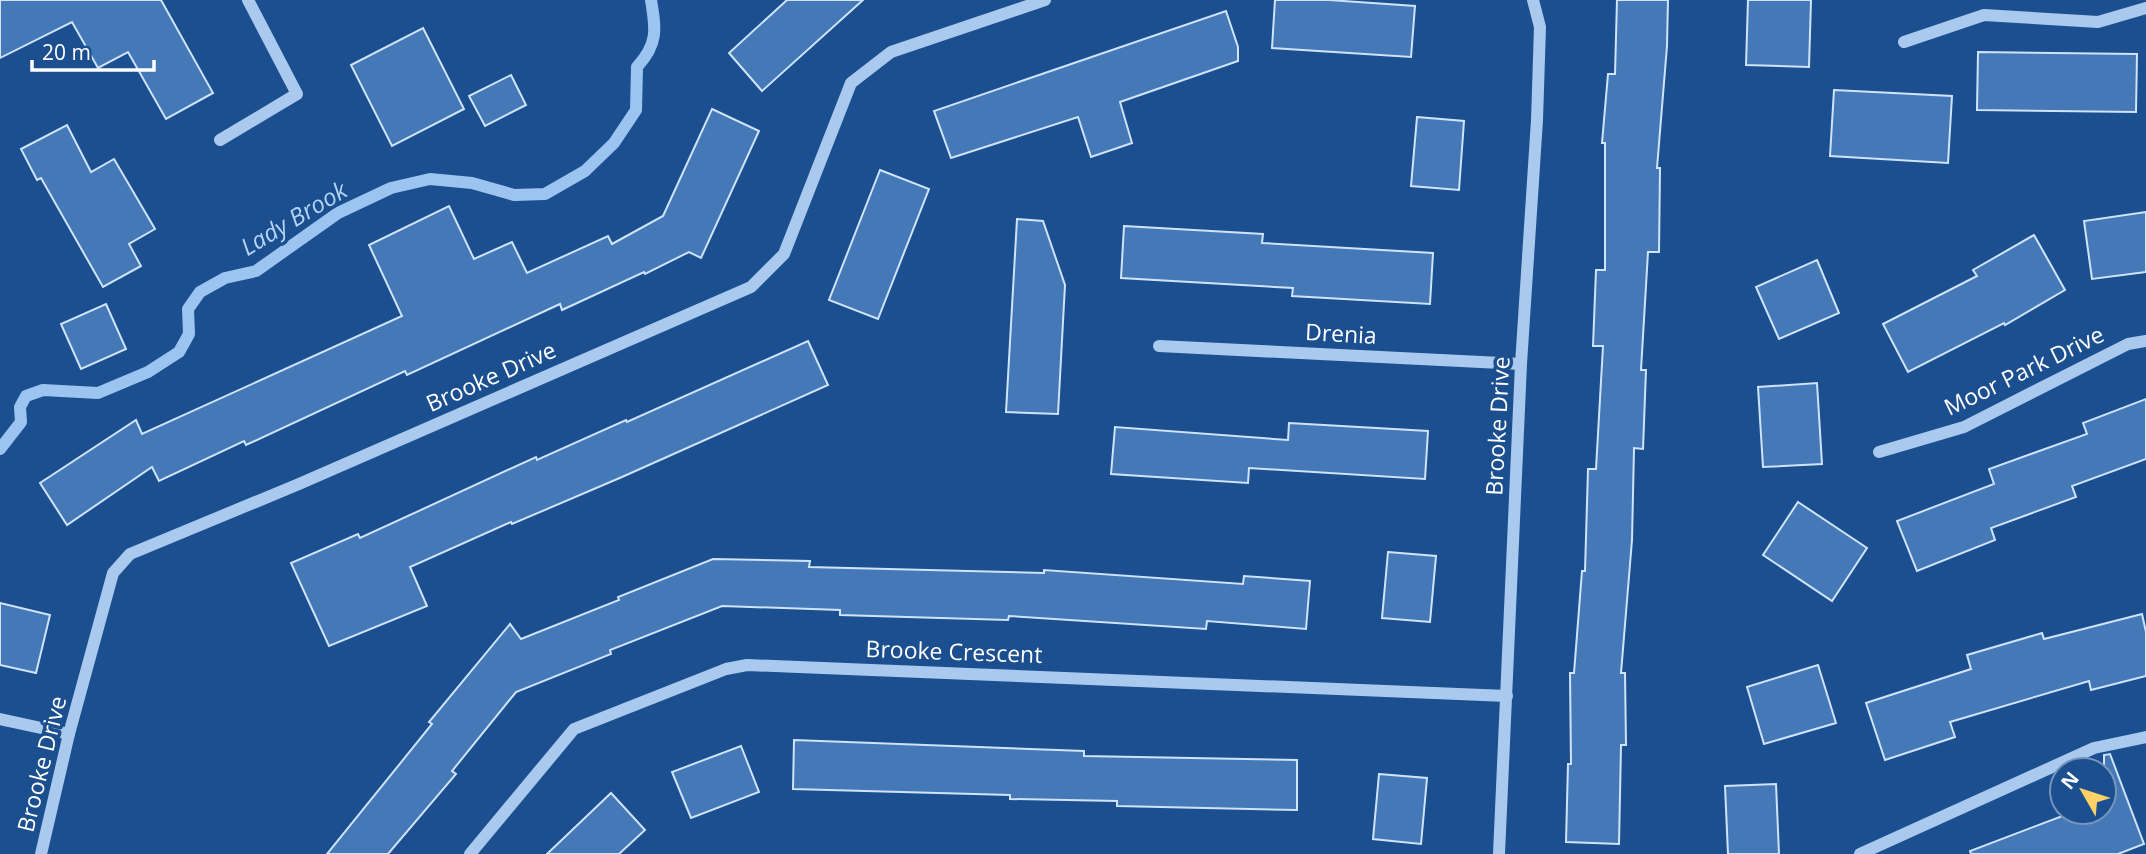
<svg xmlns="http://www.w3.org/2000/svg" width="2146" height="854" viewBox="0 0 2146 854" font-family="'Open Sans',sans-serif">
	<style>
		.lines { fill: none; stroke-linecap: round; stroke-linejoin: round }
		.stream { stroke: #9cc4f0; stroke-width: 12 }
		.building { fill: #4478b7; stroke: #cfe3fa; stroke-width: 2 }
		.minor { stroke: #a9c9ee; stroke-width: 12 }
		.labels { text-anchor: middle; stroke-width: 7; stroke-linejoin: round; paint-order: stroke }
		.street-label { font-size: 23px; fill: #fff; stroke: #1b4f8f }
		.water-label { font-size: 24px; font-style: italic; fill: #b5d3f5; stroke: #1b4f8f }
	</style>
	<rect width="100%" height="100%" fill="#1b4f8f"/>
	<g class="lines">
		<!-- stream -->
		<path class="stream" d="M 0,449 L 21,422 L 20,407 L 26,396 L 43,390 L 98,393 L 148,372 L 179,352 L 189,334 L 188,309 L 200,292 L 225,278 L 256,271 L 338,213 L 391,188 L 430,179 L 472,183 L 514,195 L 545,194 L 585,171 L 614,143 L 636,110 L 637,67 C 658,44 656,30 651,0"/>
	</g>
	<!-- building -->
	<g class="building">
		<path d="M 0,0 L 161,0 L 213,93 L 166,119 L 128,52 L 98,68 L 72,22 L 0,58 Z"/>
		<path d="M 787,0 L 863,0 L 762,91 L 729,53 Z"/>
		<path d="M 1275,0 L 1329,0 L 1415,6 L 1411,57 L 1272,48 Z"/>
		<path d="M 1617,0 L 1668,0 L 1667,46 L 1657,168 L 1660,168 L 1659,252 L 1648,252 L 1641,370 L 1646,370 L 1643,449 L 1634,448 L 1632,540 L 1621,673 L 1625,673 L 1626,745 L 1621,745 L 1619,844 L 1566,842 L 1568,764 L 1571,764 L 1570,673 L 1574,673 L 1582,571 L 1585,571 L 1588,469 L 1596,469 L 1603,346 L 1593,346 L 1596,270 L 1605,270 L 1605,143 L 1602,143 L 1608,74 L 1615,74 Z"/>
		<path d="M 1748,0 L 1811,0 L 1809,67 L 1746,65 Z"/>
		<path d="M 1226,11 L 1238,47 L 1238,61 L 1120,102 L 1132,143 L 1091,157 L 1078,117 L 951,158 L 934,111 Z"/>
		<path d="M 423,28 L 464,109 L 392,146 L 351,65 Z"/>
		<path d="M 1978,52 L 2137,54 L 2136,112 L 1977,110 Z"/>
		<path d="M 511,75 L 526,105 L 485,126 L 469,96 Z"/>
		<path d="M 1834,90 L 1952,96 L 1948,163 L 1830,156 Z"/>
		<path d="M 712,109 L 759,131 L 701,258 L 689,252 L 645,274 L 644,272 L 562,310 L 560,304 L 407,375 L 405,371 L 246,445 L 244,441 L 159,481 L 152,467 L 67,525 L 40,483 L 136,420 L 142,434 L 402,316 L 369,245 L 449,206 L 474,259 L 512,242 L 527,273 L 608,236 L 612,244 L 663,216 Z"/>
		<path d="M 1417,117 L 1464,121 L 1459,190 L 1411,186 Z"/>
		<path d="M 67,125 L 91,172 L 114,159 L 155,229 L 129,244 L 141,266 L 103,287 L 41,178 L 37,180 L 21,149 Z"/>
		<path d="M 880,170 L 929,189 L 878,319 L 829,300 Z"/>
		<path d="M 2146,212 L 2146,272 L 2092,279 L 2084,221 Z"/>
		<path d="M 1017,219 L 1043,221 L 1065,285 L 1058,414 L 1006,412 Z"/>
		<path d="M 1124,226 L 1263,234 L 1262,243 L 1433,253 L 1430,304 L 1292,296 L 1293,288 L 1121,278 Z"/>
		<path d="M 2034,235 L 2065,290 L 2005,325 L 2004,323 L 1908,372 L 1883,324 L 1977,276 L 1973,270 Z"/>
		<path d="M 1817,260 L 1839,313 L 1779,339 L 1756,287 Z"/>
		<path d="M 106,304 L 126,349 L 81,369 L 61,324 Z"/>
		<path d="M 808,341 L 828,385 L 622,477 L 512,524 L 511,522 L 410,567 L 427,606 L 329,646 L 291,563 L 358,534 L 360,538 L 536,457 L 537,460 L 626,420 L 627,422 Z"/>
		<path d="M 1817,383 L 1822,464 L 1763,467 L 1758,387 Z"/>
		<path d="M 2146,399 L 2146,459 L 2072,486 L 2076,497 L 1991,528 L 1995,540 L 1917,571 L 1897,521 L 1994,484 L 1989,469 L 2087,434 L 2083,423 Z"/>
		<path d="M 1289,423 L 1428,431 L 1425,479 L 1249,468 L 1248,483 L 1111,474 L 1115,427 L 1288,440 Z"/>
		<path d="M 1798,502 L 1867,548 L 1832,601 L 1763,555 Z"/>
		<path d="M 1388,552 L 1436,556 L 1430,622 L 1382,618 Z"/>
		<path d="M 713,559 L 810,561 L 809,567 L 1044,573 L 1044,570 L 1243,584 L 1244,576 L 1310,581 L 1306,629 L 1207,621 L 1206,629 L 1009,616 L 1008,620 L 840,615 L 840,610 L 722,606 L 610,650 L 611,654 L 516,692 L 452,771 L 456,774 L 388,854 L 327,854 L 432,724 L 429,722 L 510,624 L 521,639 L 619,600 L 618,597 Z"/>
		<path d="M 0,603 L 50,615 L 36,673 L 0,665 Z"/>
		<path d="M 2142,614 L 2146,632 L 2146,676 L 2091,690 L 2089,681 L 1950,722 L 1955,737 L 1885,760 L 1866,703 L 1971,669 L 1967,655 L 2042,633 L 2044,639 Z"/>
		<path d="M 1818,665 L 1836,723 L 1764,744 L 1747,687 Z"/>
		<path d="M 794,740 L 1084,751 L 1084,756 L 1297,760 L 1297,810 L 1117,806 L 1117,801 L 1010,799 L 1010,795 L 793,789 Z"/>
		<path d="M 741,746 L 759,792 L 691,818 L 672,772 Z"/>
		<path d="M 2110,754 L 2144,844 L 2118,854 L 1971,854 L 1970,851 L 2073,812 L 2104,812 L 2104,755 Z"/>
		<path d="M 1379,774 L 1427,778 L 1421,844 L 1373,839 Z"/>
		<path d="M 1776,784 L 1779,854 L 1728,854 L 1725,786 Z"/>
		<path d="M 611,793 L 645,830 L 619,854 L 547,854 Z"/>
	</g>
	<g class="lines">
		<!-- minor -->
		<g class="minor">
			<path d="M 1904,42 L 1984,15 L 2098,22 L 2146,8"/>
			<path d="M 220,140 L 297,94 L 248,0"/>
			<path d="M 1159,346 L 1521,364"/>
			<path d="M 1879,452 L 1964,427 L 2128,344 L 2146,341"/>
			<path d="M 0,719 L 69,734"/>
			<path d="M 41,854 L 69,734 L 113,573 L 130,554 L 299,484 L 751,287 L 784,254 L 851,83 L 891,52 L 1045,0"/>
			<path d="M 470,854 L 574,729 L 726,669 L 747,665 L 1507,696"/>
			<path d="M 1499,854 L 1521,364 L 1537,120 L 1540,27 L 1533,0"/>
			<path d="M 1860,854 L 2094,748 L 2146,737"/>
		</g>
	</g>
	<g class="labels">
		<!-- street labels -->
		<g class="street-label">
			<text transform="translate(1341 334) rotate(3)" y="8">Drenia</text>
			<text transform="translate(2024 371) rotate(-26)" y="8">Moor Park Drive</text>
			<text transform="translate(491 377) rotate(-24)" y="8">Brooke Drive</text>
			<text transform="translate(1498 426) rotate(-87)" y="8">Brooke Drive</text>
			<text transform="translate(954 652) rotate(2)" y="8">Brooke Crescent</text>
			<text transform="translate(42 764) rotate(-76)" y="8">Brooke Drive</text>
		</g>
		<!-- water labels -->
		<g class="water-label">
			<text transform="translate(294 219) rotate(-31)" y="8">Lady Brook</text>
		</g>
	</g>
	<!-- north arrow -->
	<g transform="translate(2083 791) rotate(309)"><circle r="33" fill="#1b4f8f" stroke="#7695bc" stroke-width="2"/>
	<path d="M0-5L12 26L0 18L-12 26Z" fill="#ffd166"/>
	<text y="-10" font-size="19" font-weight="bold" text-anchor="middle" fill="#ffffff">N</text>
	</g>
	<!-- scale -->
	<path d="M32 60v10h122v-10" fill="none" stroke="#ffffff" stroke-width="3.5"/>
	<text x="42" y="60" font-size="21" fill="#ffffff" stroke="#1b4f8f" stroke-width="5" paint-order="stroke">20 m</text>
</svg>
